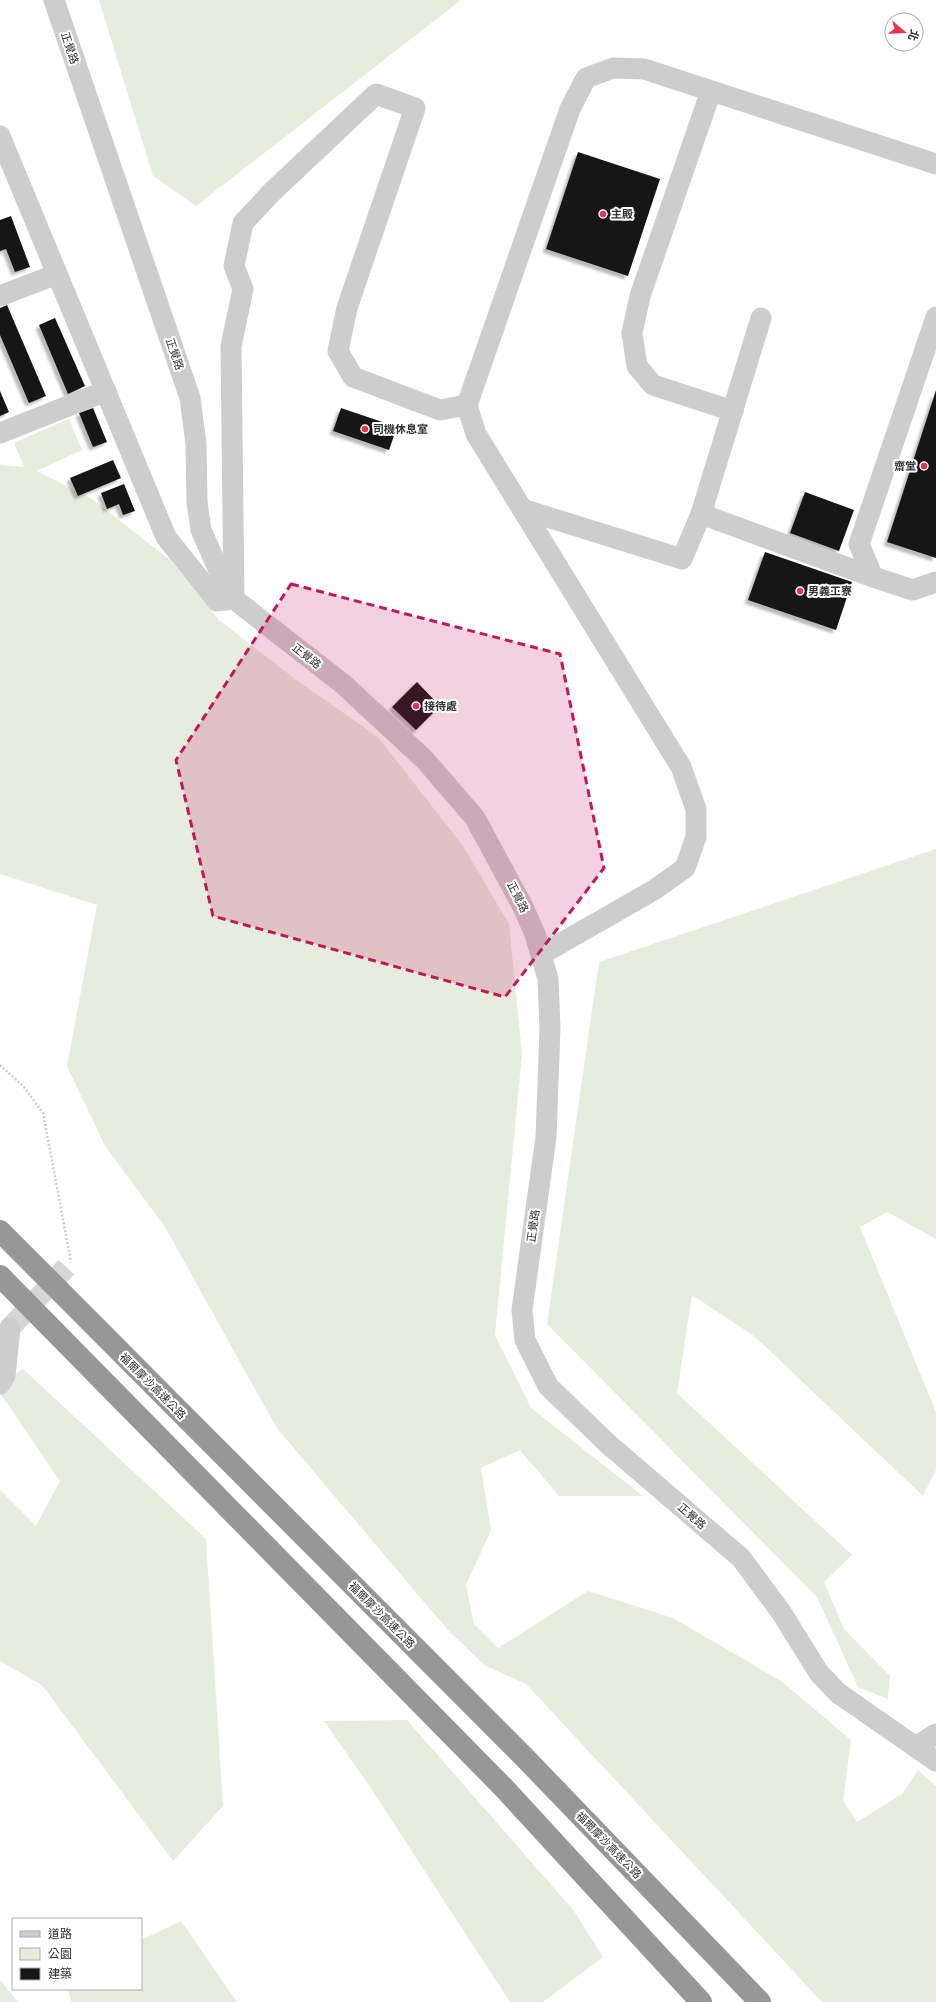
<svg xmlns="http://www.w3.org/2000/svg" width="936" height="2002" viewBox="0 0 936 2002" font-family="'DejaVu Sans','Noto Sans TC',sans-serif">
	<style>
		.green { fill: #e7edde }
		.building { fill: #171717; filter: url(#shadow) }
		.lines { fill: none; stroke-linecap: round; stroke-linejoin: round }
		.minor-tunnel { stroke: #d6d6d6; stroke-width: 21; stroke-dasharray: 21 10; stroke-linecap: butt }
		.path { stroke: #cdcdcd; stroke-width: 2.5; stroke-dasharray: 2 2; stroke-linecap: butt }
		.minor { stroke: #cdcdcd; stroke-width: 21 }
		.highway { stroke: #979797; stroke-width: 22 }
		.marked { fill: #c2185b; fill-opacity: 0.2; stroke: #c2185b; stroke-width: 3; stroke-dasharray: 8 5; stroke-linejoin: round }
		.poi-dot { fill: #e6334d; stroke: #fff; stroke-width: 1.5 }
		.labels { text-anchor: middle; stroke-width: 4; stroke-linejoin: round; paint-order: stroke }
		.street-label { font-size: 11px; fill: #303030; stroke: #fff }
		.poi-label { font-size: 11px; font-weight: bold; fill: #303030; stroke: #fff; text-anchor: start }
	</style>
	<defs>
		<filter id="shadow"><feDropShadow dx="-3.5" dy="3.5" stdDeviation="1" flood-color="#0004"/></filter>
	</defs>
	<rect width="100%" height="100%" fill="#fff"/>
	<!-- green -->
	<g class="green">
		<path d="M 99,0 L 461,0 L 196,206 L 153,176 Z"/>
		<path d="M 69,419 L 82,450 L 37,471 L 92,499 L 170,560 L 219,620 L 299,682 L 378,737 L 463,846 L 509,924 L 522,1054 L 495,1335 L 531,1408 L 643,1496 L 559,1496 L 520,1450 L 481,1468 L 491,1530 L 466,1585 L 474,1624 L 498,1648 L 588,1591 L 673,1618 L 781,1681 L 851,1740 L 843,1801 L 857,1822 L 902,1794 L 918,1770 L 936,1786 L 936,2002 L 822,2002 L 526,1684 L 484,1665 L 447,1629 L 276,1427 L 165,1227 L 105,1146 L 67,1066 L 97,905 L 0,874 L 0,465 L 24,467 L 14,443 Z"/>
		<path d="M 936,849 L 936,1239 L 887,1212 L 860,1227 L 936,1412 L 936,1470 L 923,1496 L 754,1336 L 692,1295 L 677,1393 L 852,1555 L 824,1582 L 844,1629 L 890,1676 L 888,1699 L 858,1687 L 817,1597 L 547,1324 L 599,962 Z"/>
		<path d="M 23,1369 L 206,1539 L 223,1806 L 173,1861 L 42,1685 L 0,1661 L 0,1490 L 36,1526 L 60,1481 L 0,1393 L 0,1384 Z"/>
		<path d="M 407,1720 L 574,1911 L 603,1957 L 543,2002 L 510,2002 L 370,1787 L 324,1721 Z"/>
		<path d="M 181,1921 L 237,2002 L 71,2002 L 68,1989 L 141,1989 L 141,1940 Z"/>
		<path d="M 0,1980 L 18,2002 L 0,2002 Z"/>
	</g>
	<!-- building -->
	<g class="building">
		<path d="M 578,152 L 660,179 L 628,276 L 546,249 Z"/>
		<path d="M 11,216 L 30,267 L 15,272 L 6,249 L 0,251 L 0,220 Z"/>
		<path d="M 7,305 L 46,396 L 29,403 L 0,335 L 0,308 Z"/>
		<path d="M 55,318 L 85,386 L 68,394 L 39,325 Z"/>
		<path d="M 936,390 L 936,558 L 887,542 Z"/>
		<path d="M 0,391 L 9,412 L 0,416 Z"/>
		<path d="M 93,408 L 107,442 L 93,447 L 79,413 Z"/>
		<path d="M 341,408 L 397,427 L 389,450 L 333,431 Z"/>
		<path d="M 113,460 L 121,478 L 78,496 L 70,478 Z"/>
		<path d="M 124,484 L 135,511 L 123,515 L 119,504 L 107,509 L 101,493 Z"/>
		<path d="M 805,492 L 854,510 L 839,551 L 790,533 Z"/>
		<path d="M 765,552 L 852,582 L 836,630 L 748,600 Z"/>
		<path d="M 417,682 L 440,706 L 416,730 L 392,707 Z"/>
	</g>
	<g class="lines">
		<!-- minor-tunnel -->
		<path class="minor-tunnel" d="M 10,1328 L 71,1262"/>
		<!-- path -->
		<path class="path" d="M 0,1065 L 24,1087 L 43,1113 L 71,1262"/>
		<!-- minor -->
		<g class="minor">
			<path d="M 54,0 L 190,398 L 196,444 L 197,502 L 201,530 L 224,582 L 234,599 L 343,684 L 425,760 L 475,818 L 523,907 L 535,934 L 548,979 L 550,1028 L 546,1137 L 522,1310 L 525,1340 L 548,1386 L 607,1443 L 741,1558 L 781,1612 L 819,1673 L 838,1693 L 936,1761"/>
			<path d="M 711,91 L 640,296 L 632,333 L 637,366 L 653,385 L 733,411"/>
			<path d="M 0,136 L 166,537 L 217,601 L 234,599 L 231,346 L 243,289 L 234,266 L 243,223 L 272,192 L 376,94 L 415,108 L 347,308 L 338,351 L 353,377 L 440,410 L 467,405"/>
			<path d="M 0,296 L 57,274"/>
			<path d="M 0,433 L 106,391"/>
			<path d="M 522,509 L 682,559 L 701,514 L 873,577 L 913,590 L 936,582"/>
			<path d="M 701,514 L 761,318"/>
			<path d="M 873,577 L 859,544 L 936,317"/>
			<path d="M 542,954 L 654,890 L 685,868 L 696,837 L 696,809 L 681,767 L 476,434 L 467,405 L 570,109 L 586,78 L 613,68 L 644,69 L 936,164"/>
			<path d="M 0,1384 L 5,1376 L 10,1328"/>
			<path d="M 917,1746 L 936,1734"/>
		</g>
		<!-- highway -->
		<g class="highway">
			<path d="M 0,1231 L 527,1760 L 760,2002"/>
			<path d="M 0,1276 L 503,1787 L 701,2002"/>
		</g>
	</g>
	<!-- marked area -->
	<path class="marked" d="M 291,584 L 560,654 L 604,868 L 505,997 L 213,916 L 176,760 Z"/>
	<!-- markers -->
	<g class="poi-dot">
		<circle cx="603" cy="214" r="4"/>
		<circle cx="365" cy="429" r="4"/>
		<circle cx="924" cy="466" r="4"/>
		<circle cx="800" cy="591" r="4"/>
		<circle cx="416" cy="706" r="4"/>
	</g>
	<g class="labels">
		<!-- street labels -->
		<g class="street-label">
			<text transform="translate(70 48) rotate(72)" y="4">正覺路</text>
			<text transform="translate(175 354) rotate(71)" y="4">正覺路</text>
			<text transform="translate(307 656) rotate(38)" y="4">正覺路</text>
			<text transform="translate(518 897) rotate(63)" y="4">正覺路</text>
			<text transform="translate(533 1226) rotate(-82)" y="4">正覺路</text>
			<text transform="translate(153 1386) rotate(45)" y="4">福爾摩沙高速公路</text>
			<text transform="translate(692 1516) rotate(41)" y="4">正覺路</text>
			<text transform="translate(382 1615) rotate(45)" y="4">福爾摩沙高速公路</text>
			<text transform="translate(609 1845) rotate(46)" y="4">福爾摩沙高速公路</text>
		</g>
		<!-- poi labels -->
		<g class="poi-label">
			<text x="611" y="218">主殿</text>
			<text x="373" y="433">司機休息室</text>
			<text x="916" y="470" text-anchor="end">齋堂</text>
			<text x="808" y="595">男義工寮</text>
			<text x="424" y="710">接待處</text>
		</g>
	</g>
	<!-- legend -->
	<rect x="12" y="1918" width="130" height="72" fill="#ffffff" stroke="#acacac"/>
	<rect x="20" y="1931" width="20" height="6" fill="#cdcdcd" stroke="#acacac"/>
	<text x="48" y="1938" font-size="12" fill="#303030">道路</text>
	<rect x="20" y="1948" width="20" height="12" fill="#e7edde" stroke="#acacac"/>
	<text x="48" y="1958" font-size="12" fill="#303030">公園</text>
	<rect x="20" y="1968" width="20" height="12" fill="#171717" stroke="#acacac"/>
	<text x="48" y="1978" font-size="12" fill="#303030">建築</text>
	<!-- north arrow -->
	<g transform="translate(904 32) rotate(109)"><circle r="19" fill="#ffffff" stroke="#acacac"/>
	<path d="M0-3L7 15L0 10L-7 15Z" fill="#e6334d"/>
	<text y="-6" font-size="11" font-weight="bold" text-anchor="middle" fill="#303030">北</text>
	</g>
</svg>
